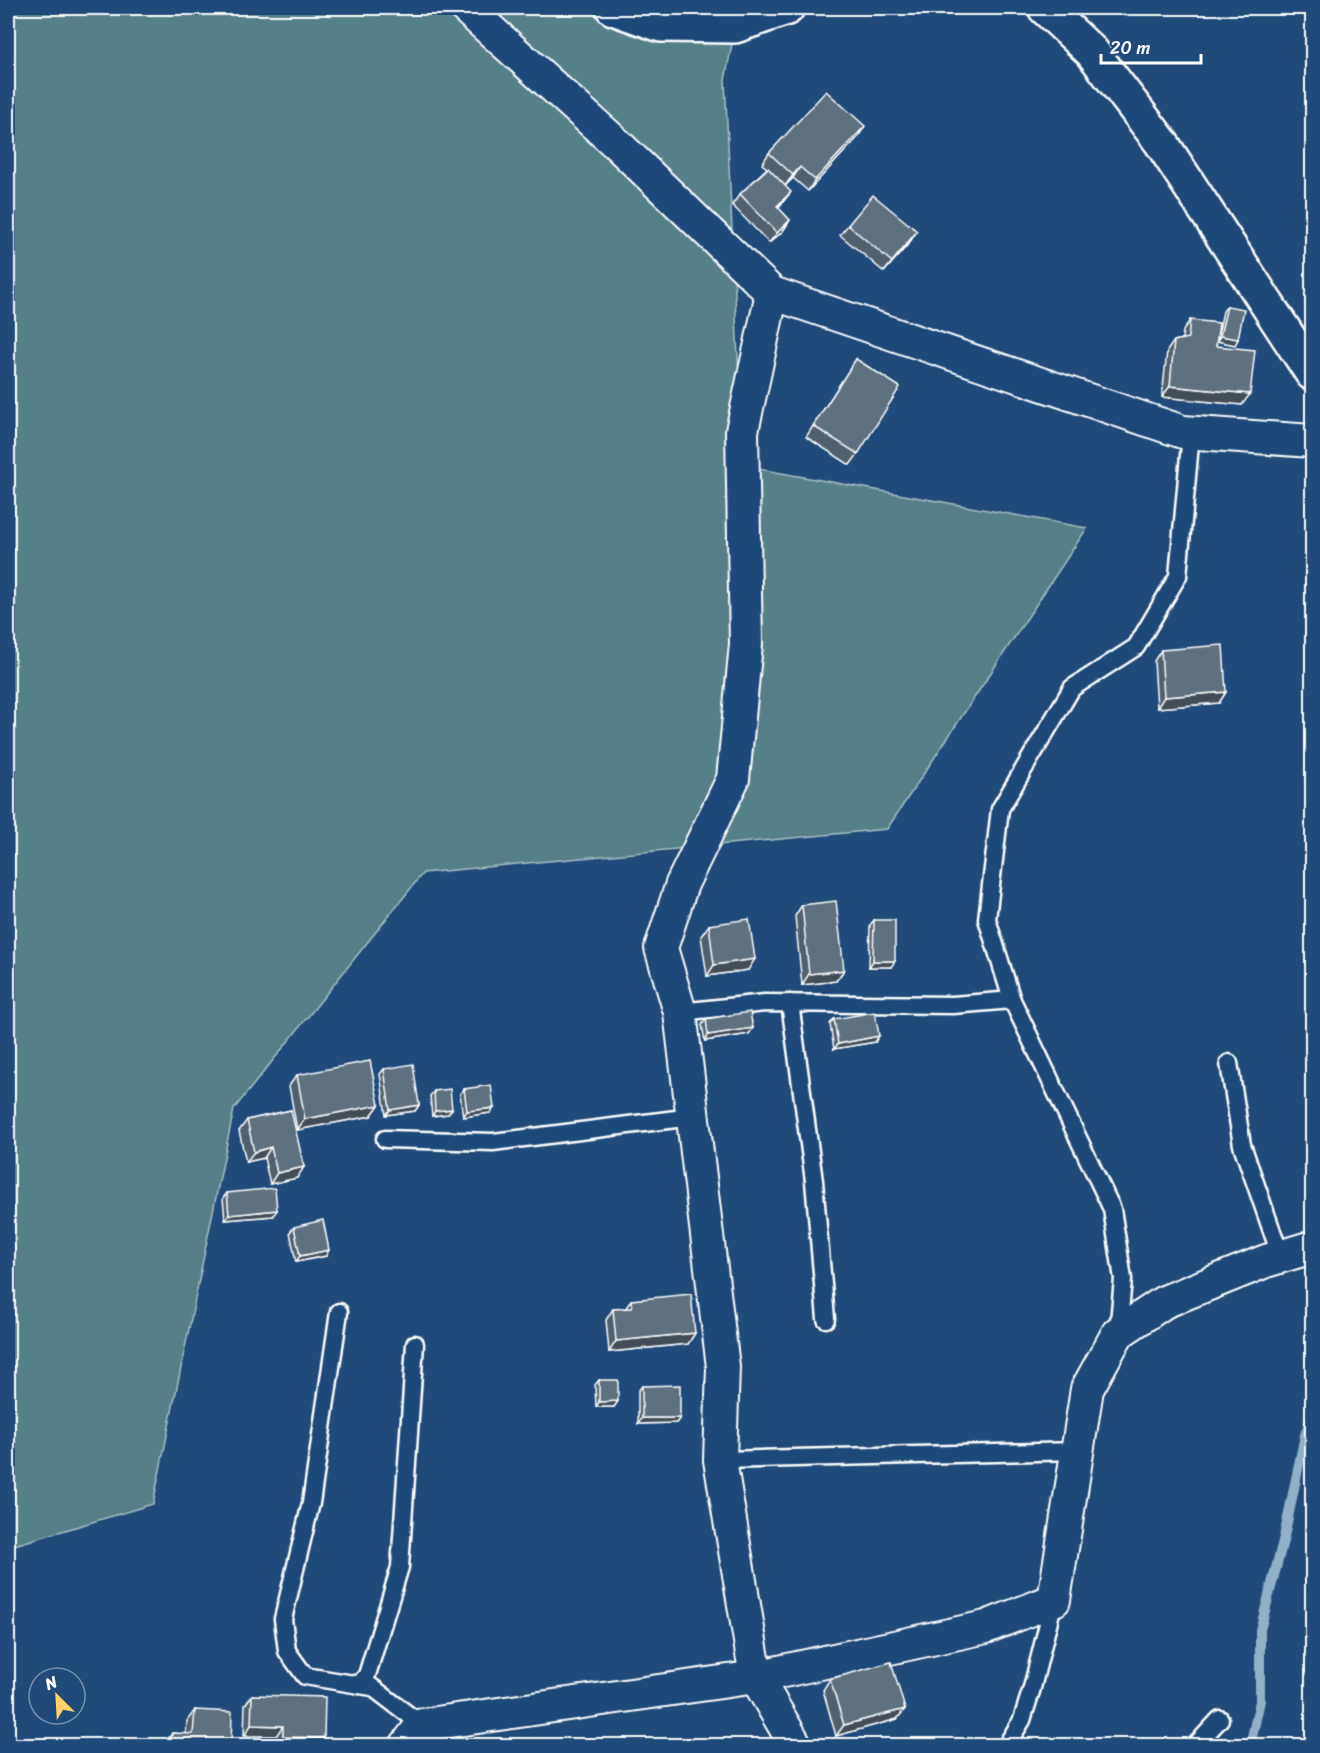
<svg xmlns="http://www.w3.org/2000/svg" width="1320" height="1753" viewBox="0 0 1320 1753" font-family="Sriracha,sans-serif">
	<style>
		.green { fill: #548088; stroke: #aac0c4; stroke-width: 1.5 }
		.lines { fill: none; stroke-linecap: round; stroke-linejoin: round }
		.stream { stroke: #90b1c7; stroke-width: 10 }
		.lane-casing { stroke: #fff; stroke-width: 21 }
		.street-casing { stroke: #fff; stroke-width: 36 }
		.secondary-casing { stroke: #fff; stroke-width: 38 }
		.lane { stroke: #1f4a7a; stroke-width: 16 }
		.street { stroke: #1f4a7a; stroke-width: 32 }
		.secondary { stroke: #1f4a7a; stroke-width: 33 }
		.wall { fill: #51606d; stroke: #fff; stroke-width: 1.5 }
		.shaded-wall { fill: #424e59; stroke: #fff; stroke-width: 1.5 }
		.building { fill: #5e707f; stroke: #fff; stroke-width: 1.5 }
	</style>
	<rect width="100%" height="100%" fill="#1f4a7a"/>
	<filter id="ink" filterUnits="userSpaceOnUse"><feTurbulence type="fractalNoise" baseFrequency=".0167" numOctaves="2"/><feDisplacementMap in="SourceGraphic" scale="12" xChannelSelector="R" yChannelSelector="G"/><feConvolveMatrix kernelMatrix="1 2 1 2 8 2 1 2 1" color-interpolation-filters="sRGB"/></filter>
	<g filter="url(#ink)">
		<!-- green -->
		<path class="green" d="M 8,8 L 739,8 L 725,80 L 743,466 L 1087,528 L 887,829 L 423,873 L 234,1109 L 153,1504 L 8,1547 Z"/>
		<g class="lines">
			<!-- stream -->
			<path class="stream" d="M 1250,1746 L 1260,1701 L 1260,1630 L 1284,1537 L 1305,1435 L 1312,1415"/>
			<!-- lane casing -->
			<g class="lane-casing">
				<g id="lane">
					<path d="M 790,1003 L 814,1181 L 826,1319"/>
					<path d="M 680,1012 L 765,1003 L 953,1005 L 1012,1000"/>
					<path d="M 1229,1063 L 1242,1145 L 1281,1257"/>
					<path d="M 385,1139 L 493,1142 L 692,1117"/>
					<path d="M 339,1312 L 311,1503 L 283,1619 L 287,1651 L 305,1676 L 372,1687 L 422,1725"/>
					<path d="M 1118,1333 L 1123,1279 L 1112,1209 L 1012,1000 L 987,919 L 1000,809 L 1072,688 L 1136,647 L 1178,576 L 1191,433"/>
					<path d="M 720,1460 L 1077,1451"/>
					<path d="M 359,1685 L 367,1675 L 400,1567 L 415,1344"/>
					<path d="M 1006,1746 L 1022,1720 L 1032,1688 L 1054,1600"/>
					<path d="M 1195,1746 L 1220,1719"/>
				</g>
			</g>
			<!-- street casing -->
			<g class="street-casing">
				<g id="street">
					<path d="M 466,8 L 618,145 L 772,293 L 1183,432 L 1312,441"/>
					<path d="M 772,293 L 742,431 L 746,644 L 733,779 L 682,884 L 661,948 L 680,1012 L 723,1367 L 720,1460 L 756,1677 L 796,1746"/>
					<path d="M 406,1746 L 422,1725 L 756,1677 L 986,1627 L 1054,1600 L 1087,1389 L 1118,1333 L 1164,1302 L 1266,1261 L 1312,1247"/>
				</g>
			</g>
			<!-- secondary casing -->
			<g class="secondary-casing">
				<g id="secondary">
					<path d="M 613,8 L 661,25 L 735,26 L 787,8"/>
					<path d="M 1045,8 L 1092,52 L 1161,142 L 1312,373"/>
				</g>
			</g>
			<!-- lane -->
			<use href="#lane" class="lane"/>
			<!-- street -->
			<use href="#street" class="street"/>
			<!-- secondary -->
			<use href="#secondary" class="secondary"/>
		</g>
		<!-- wall -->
		<g class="wall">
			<path d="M 858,137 L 808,191 L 793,178 L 785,186 L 783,202 L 778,208 L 790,220 L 783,231 L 769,243 L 732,205 L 740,194 L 767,168 L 762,164 L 769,153 Z"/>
			<path d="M 848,225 L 910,242 L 884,272 L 840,235 Z"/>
			<path d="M 1227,306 L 1238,339 L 1235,345 L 1217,341 L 1216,346 L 1242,405 L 1162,397 L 1167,351 L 1174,341 L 1182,339 L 1183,331 L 1190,320 L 1217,340 L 1223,311 Z"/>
			<path d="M 856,359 L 858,454 L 850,465 L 806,437 Z"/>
			<path d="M 1161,650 L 1226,692 L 1219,703 L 1157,708 L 1154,661 Z"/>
			<path d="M 802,905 L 844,970 L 836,981 L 802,985 L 795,916 Z"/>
			<path d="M 874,920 L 891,967 L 869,967 L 870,925 Z"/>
			<path d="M 709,925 L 748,970 L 707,976 L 701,936 Z"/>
			<path d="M 706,1019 L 749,1034 L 705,1041 L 702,1025 Z"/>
			<path d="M 834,1019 L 875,1042 L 834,1049 L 830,1024 Z"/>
			<path d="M 384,1069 L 419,1105 L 415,1111 L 386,1115 L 380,1074 Z"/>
			<path d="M 297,1075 L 379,1105 L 371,1116 L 297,1130 L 289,1086 Z"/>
			<path d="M 464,1089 L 494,1108 L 490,1113 L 463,1117 L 460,1094 Z"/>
			<path d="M 434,1091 L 448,1114 L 432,1116 L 430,1096 Z"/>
			<path d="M 291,1110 L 297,1178 L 270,1184 L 264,1158 L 246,1162 L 239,1131 L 247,1120 Z"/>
			<path d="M 227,1193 L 273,1216 L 225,1220 L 223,1198 Z"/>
			<path d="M 294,1227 L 326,1256 L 296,1262 L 290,1232 Z"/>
			<path d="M 631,1300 L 695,1333 L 688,1344 L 609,1352 L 606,1320 L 613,1309 L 626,1308 Z"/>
			<path d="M 599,1380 L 618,1401 L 614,1407 L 596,1407 L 595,1385 Z"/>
			<path d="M 642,1386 L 680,1418 L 676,1423 L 638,1424 L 638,1391 Z"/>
			<path d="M 830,1679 L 905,1709 L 897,1719 L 836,1736 L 823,1690 Z"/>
			<path d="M 252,1695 L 324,1738 L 319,1746 L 276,1746 L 276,1736 L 244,1736 L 245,1705 Z"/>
			<path d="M 195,1710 L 231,1746 L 165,1746 L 165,1744 L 172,1733 L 186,1734 L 187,1721 Z"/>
		</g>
		<!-- shaded-wall -->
		<g class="shaded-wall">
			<path d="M 865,126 L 858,137 L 808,191 L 815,180 Z"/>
			<path d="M 800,167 L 793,178 L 785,186 L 793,175 Z"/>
			<path d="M 791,192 L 783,202 L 769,217 L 777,206 Z"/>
			<path d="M 790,220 L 783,231 L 769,243 L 777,233 Z"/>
			<path d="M 917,231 L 910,242 L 884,272 L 892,262 Z"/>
			<path d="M 1220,336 L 1238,339 L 1235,345 L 1217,341 Z"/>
			<path d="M 1170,386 L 1250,394 L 1242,405 L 1162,397 Z"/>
			<path d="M 1226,692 L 1219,703 L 1157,708 L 1164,697 Z"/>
			<path d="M 755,959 L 748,970 L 707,976 L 714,965 Z"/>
			<path d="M 873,961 L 895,961 L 891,967 L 869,967 Z"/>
			<path d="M 844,970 L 836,981 L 802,985 L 809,974 Z"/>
			<path d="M 753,1028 L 749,1034 L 705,1041 L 708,1035 Z"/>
			<path d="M 879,1036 L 875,1042 L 834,1049 L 838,1044 Z"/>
			<path d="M 379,1105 L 371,1116 L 297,1130 L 305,1119 Z"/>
			<path d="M 419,1105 L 415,1111 L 386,1115 L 390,1110 Z"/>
			<path d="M 494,1108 L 490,1113 L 463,1117 L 467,1111 Z"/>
			<path d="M 452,1109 L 448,1114 L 432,1116 L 435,1111 Z"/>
			<path d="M 271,1147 L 264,1158 L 246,1162 L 254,1152 Z"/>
			<path d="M 304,1167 L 297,1178 L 270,1184 L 277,1173 Z"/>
			<path d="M 277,1210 L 273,1216 L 225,1220 L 229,1215 Z"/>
			<path d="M 329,1250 L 326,1256 L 296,1262 L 300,1256 Z"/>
			<path d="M 695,1333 L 688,1344 L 609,1352 L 616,1341 Z"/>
			<path d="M 618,1401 L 614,1407 L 596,1407 L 599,1402 Z"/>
			<path d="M 642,1418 L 680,1418 L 676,1423 L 638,1424 Z"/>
			<path d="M 905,1709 L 897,1719 L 836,1736 L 844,1725 Z"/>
			<path d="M 251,1725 L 283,1726 L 276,1736 L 244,1736 Z"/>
			<path d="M 283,1737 L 324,1738 L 319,1746 L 277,1746 Z"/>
		</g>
		<!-- building -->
		<g class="building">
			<path d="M 826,91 L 865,126 L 815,180 L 800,167 L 793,175 L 769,153 Z"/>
			<path d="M 768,168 L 791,192 L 777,206 L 790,220 L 777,233 L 740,194 Z"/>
			<path d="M 873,195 L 917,231 L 892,262 L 848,225 Z"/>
			<path d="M 1227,306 L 1244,309 L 1238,339 L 1220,336 Z"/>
			<path d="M 1190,320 L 1219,323 L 1216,346 L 1255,350 L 1250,394 L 1170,386 L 1174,341 L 1188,338 Z"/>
			<path d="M 856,359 L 900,387 L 858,454 L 813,426 Z"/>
			<path d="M 1223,645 L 1226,692 L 1164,697 L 1161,650 Z"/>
			<path d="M 836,901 L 844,970 L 809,974 L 802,905 Z"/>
			<path d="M 749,919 L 755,959 L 714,965 L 709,925 Z"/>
			<path d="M 874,920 L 895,920 L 895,961 L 873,961 Z"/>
			<path d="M 750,1012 L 753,1028 L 708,1035 L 706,1019 Z"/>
			<path d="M 875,1012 L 879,1036 L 838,1044 L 834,1019 Z"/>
			<path d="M 370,1061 L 379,1105 L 305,1119 L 297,1075 Z"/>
			<path d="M 413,1064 L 419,1105 L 390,1110 L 384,1069 Z"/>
			<path d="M 491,1085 L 494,1108 L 467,1111 L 464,1089 Z"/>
			<path d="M 450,1089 L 452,1109 L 435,1111 L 434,1091 Z"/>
			<path d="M 291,1110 L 304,1167 L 277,1173 L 271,1147 L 254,1152 L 247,1120 Z"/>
			<path d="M 275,1188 L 277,1210 L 229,1215 L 227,1193 Z"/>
			<path d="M 323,1220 L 329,1250 L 300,1256 L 294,1227 Z"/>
			<path d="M 691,1294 L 695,1333 L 616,1341 L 613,1309 L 632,1308 L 631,1300 Z"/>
			<path d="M 599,1380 L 618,1380 L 618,1401 L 599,1402 Z"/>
			<path d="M 680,1385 L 680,1418 L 642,1418 L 642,1386 Z"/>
			<path d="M 891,1662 L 905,1709 L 844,1725 L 830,1679 Z"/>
			<path d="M 252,1695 L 325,1697 L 324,1738 L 283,1737 L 283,1726 L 251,1725 Z"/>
			<path d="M 195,1710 L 232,1712 L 231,1746 L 171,1746 L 172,1733 L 193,1734 Z"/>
		</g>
	</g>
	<!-- margin -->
	<rect width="1320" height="1753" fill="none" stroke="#1f4a7a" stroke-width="30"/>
	<rect x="15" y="15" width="1290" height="1723" fill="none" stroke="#fff" stroke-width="2" filter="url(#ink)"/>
	<!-- north arrow -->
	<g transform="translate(57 1696) rotate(336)"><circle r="28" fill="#1f4a7a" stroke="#7992af" stroke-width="1.5"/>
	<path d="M0-4.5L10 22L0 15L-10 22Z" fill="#ffd166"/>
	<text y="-9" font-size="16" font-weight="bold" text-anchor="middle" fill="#ffffff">N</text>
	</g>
	<!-- scale -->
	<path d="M1101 54v9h100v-9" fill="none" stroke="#ffffff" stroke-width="3"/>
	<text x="1110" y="54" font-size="18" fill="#ffffff" stroke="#1f4a7a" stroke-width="4.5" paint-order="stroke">20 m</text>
</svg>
